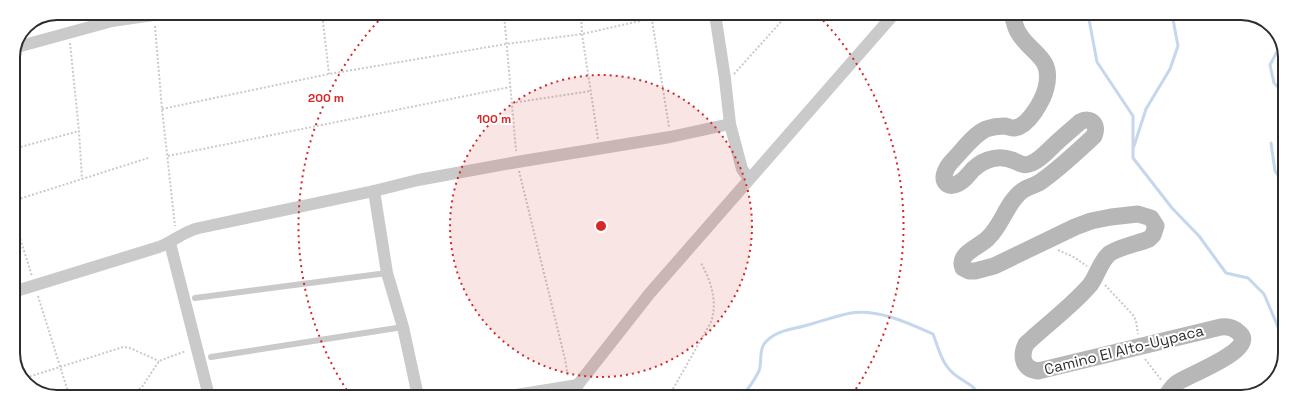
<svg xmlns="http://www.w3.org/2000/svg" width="1298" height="410" viewBox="0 0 1298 410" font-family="'Space Grotesk',sans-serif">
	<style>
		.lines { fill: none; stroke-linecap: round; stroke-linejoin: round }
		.stream { stroke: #c5d7ec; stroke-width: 3 }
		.path { stroke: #cacaca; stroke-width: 2; stroke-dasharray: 2 2; stroke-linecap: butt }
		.lane { stroke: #cacaca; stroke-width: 6 }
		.street { stroke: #cacaca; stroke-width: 12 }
		.secondary { stroke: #b7b7b7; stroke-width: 17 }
		.ring { fill: none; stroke: #d62828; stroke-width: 2; stroke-dasharray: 2 4 }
		.labels { text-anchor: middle; stroke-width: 4; stroke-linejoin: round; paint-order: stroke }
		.street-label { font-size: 15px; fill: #2d2d2d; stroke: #fff }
		.rim { fill: none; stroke: #2d2d2d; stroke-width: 2 }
		.centre { fill: #d62828; stroke: #fff; stroke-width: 2 }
		.ring-label { font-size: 12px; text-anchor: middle; font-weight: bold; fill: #d62828; stroke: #fff; stroke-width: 4; stroke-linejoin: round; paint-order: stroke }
	</style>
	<rect width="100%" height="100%" fill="#fff"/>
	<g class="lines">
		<!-- stream -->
		<g class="stream">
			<path d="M 1088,14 L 1097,62 L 1133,116 L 1133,158 L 1172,208 L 1199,236 L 1226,273 L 1248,278 L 1264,294 L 1284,341"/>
			<path d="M 1281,44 L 1270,65 L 1274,83 L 1285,94"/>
			<path d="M 1271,143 L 1275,171 L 1284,184"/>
			<path d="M 1134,146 L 1146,109 L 1170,69 L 1178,46 L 1172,14"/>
			<path d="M 742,396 C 748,389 755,379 759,371 C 762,363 759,351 764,344 C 774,331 789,330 804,326 C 820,322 835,316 851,313 C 879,309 908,323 933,334 C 940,352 942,366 958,377 C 966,383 977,386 978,397"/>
		</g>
		<!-- path -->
		<g class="path">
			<path d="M 322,13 L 329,74"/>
			<path d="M 504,14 L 516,151"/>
			<path d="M 581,14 L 582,34 L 598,139"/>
			<path d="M 651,14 L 669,127"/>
			<path d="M 155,26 L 162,109 L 175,226"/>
			<path d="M 70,43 L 79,131 L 82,179"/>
			<path d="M 734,74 L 788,14"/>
			<path d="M 512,103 L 591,91"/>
			<path d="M 162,109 L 329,74 L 506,44 L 582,34 L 671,14"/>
			<path d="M 13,149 L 79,131"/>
			<path d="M 168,156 L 510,87"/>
			<path d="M 519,171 L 565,359 L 568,377"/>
			<path d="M 13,201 L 148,158"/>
			<path d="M 13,216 L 32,276"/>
			<path d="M 1058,250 L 1072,256 L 1087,266"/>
			<path d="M 1105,285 L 1133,315 L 1136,321 L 1138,334"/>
			<path d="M 38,296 L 69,395"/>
			<path d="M 1145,359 L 1162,381"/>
			<path d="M 22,379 L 123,347 L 130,348 L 159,361"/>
			<path d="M 120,396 L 138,390 L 142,387 L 159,361 L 186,351"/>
			<path d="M 669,396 L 711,322 C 718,302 711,281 701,263"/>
		</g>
		<!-- lane -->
		<g class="lane">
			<path d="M 195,298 L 387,273"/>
			<path d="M 211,357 L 403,327"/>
		</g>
		<!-- street -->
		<g class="street">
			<path d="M 715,14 L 725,79 L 730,124"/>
			<path d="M 17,47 L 112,21 L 167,13"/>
			<path d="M 374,191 L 387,273 L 403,327 L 418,396"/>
			<path d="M 170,243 L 209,396"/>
			<path d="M 13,292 L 159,247 C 175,241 182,232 199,228 L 374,191 L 418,180 L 517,162 L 670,137 L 730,124 L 742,169 L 749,179"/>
			<path d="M 510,396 L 578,385"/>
			<path d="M 569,396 L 650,293 L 894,14"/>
		</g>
		<!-- secondary -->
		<path class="secondary" d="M 1012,14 C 1014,20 1015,27 1018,32 C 1030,54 1054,56 1046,88 C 1043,100 1028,128 1013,128 C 1010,128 1007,126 1004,126 C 998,126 992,127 986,129 C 973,135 963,150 953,160 C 933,181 950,197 969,174 C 979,161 996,154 1012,160 C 1020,163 1023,167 1032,163 C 1039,160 1045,154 1051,148 C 1060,139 1070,131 1080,122 C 1091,116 1099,125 1094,136 C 1078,151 1061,167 1043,180 C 1036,186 1028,186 1022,191 C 1007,202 1002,225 988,238 C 980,247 957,253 963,268 L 969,271 L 975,271 L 994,266 L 1075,227 L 1091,221 L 1111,217 L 1138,214 L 1151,218 L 1156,226 L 1153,235 L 1149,239 C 1139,243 1116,248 1109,254 C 1100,262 1097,276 1090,285 C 1071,307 1047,324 1026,344 C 1020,357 1023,369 1038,371 L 1221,327 C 1228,326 1233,327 1238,332 C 1262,349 1185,376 1177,383 C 1172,386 1169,393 1165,397"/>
	</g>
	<!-- distance rings -->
	<circle cx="601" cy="226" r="151" fill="#d62828" fill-opacity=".12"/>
	<g class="ring">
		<circle cx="601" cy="226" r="151"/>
		<path d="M350 395A303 303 0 0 1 385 14M819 16A303 303 0 0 1 852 395"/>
	</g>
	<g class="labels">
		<!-- street labels -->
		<g class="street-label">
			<text transform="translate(1124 350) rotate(-14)" y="5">Camino El Alto-Uypaca</text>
		</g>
	</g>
	<!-- crop -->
	<path d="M0 0H1298V410H0ZM57 20H1241A37 37 0 0 1 1278 57V353A37 37 0 0 1 1241 390H57A37 37 0 0 1 20 353V57A37 37 0 0 1 57 20Z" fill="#fff" fill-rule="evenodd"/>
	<path class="rim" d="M57 20H1241A37 37 0 0 1 1278 57V353A37 37 0 0 1 1241 390H57A37 37 0 0 1 20 353V57A37 37 0 0 1 57 20Z"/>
	<circle cx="601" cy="226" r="6" class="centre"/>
	<g class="ring-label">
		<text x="326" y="102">200 m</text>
		<text x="494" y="123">100 m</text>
	</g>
</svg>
